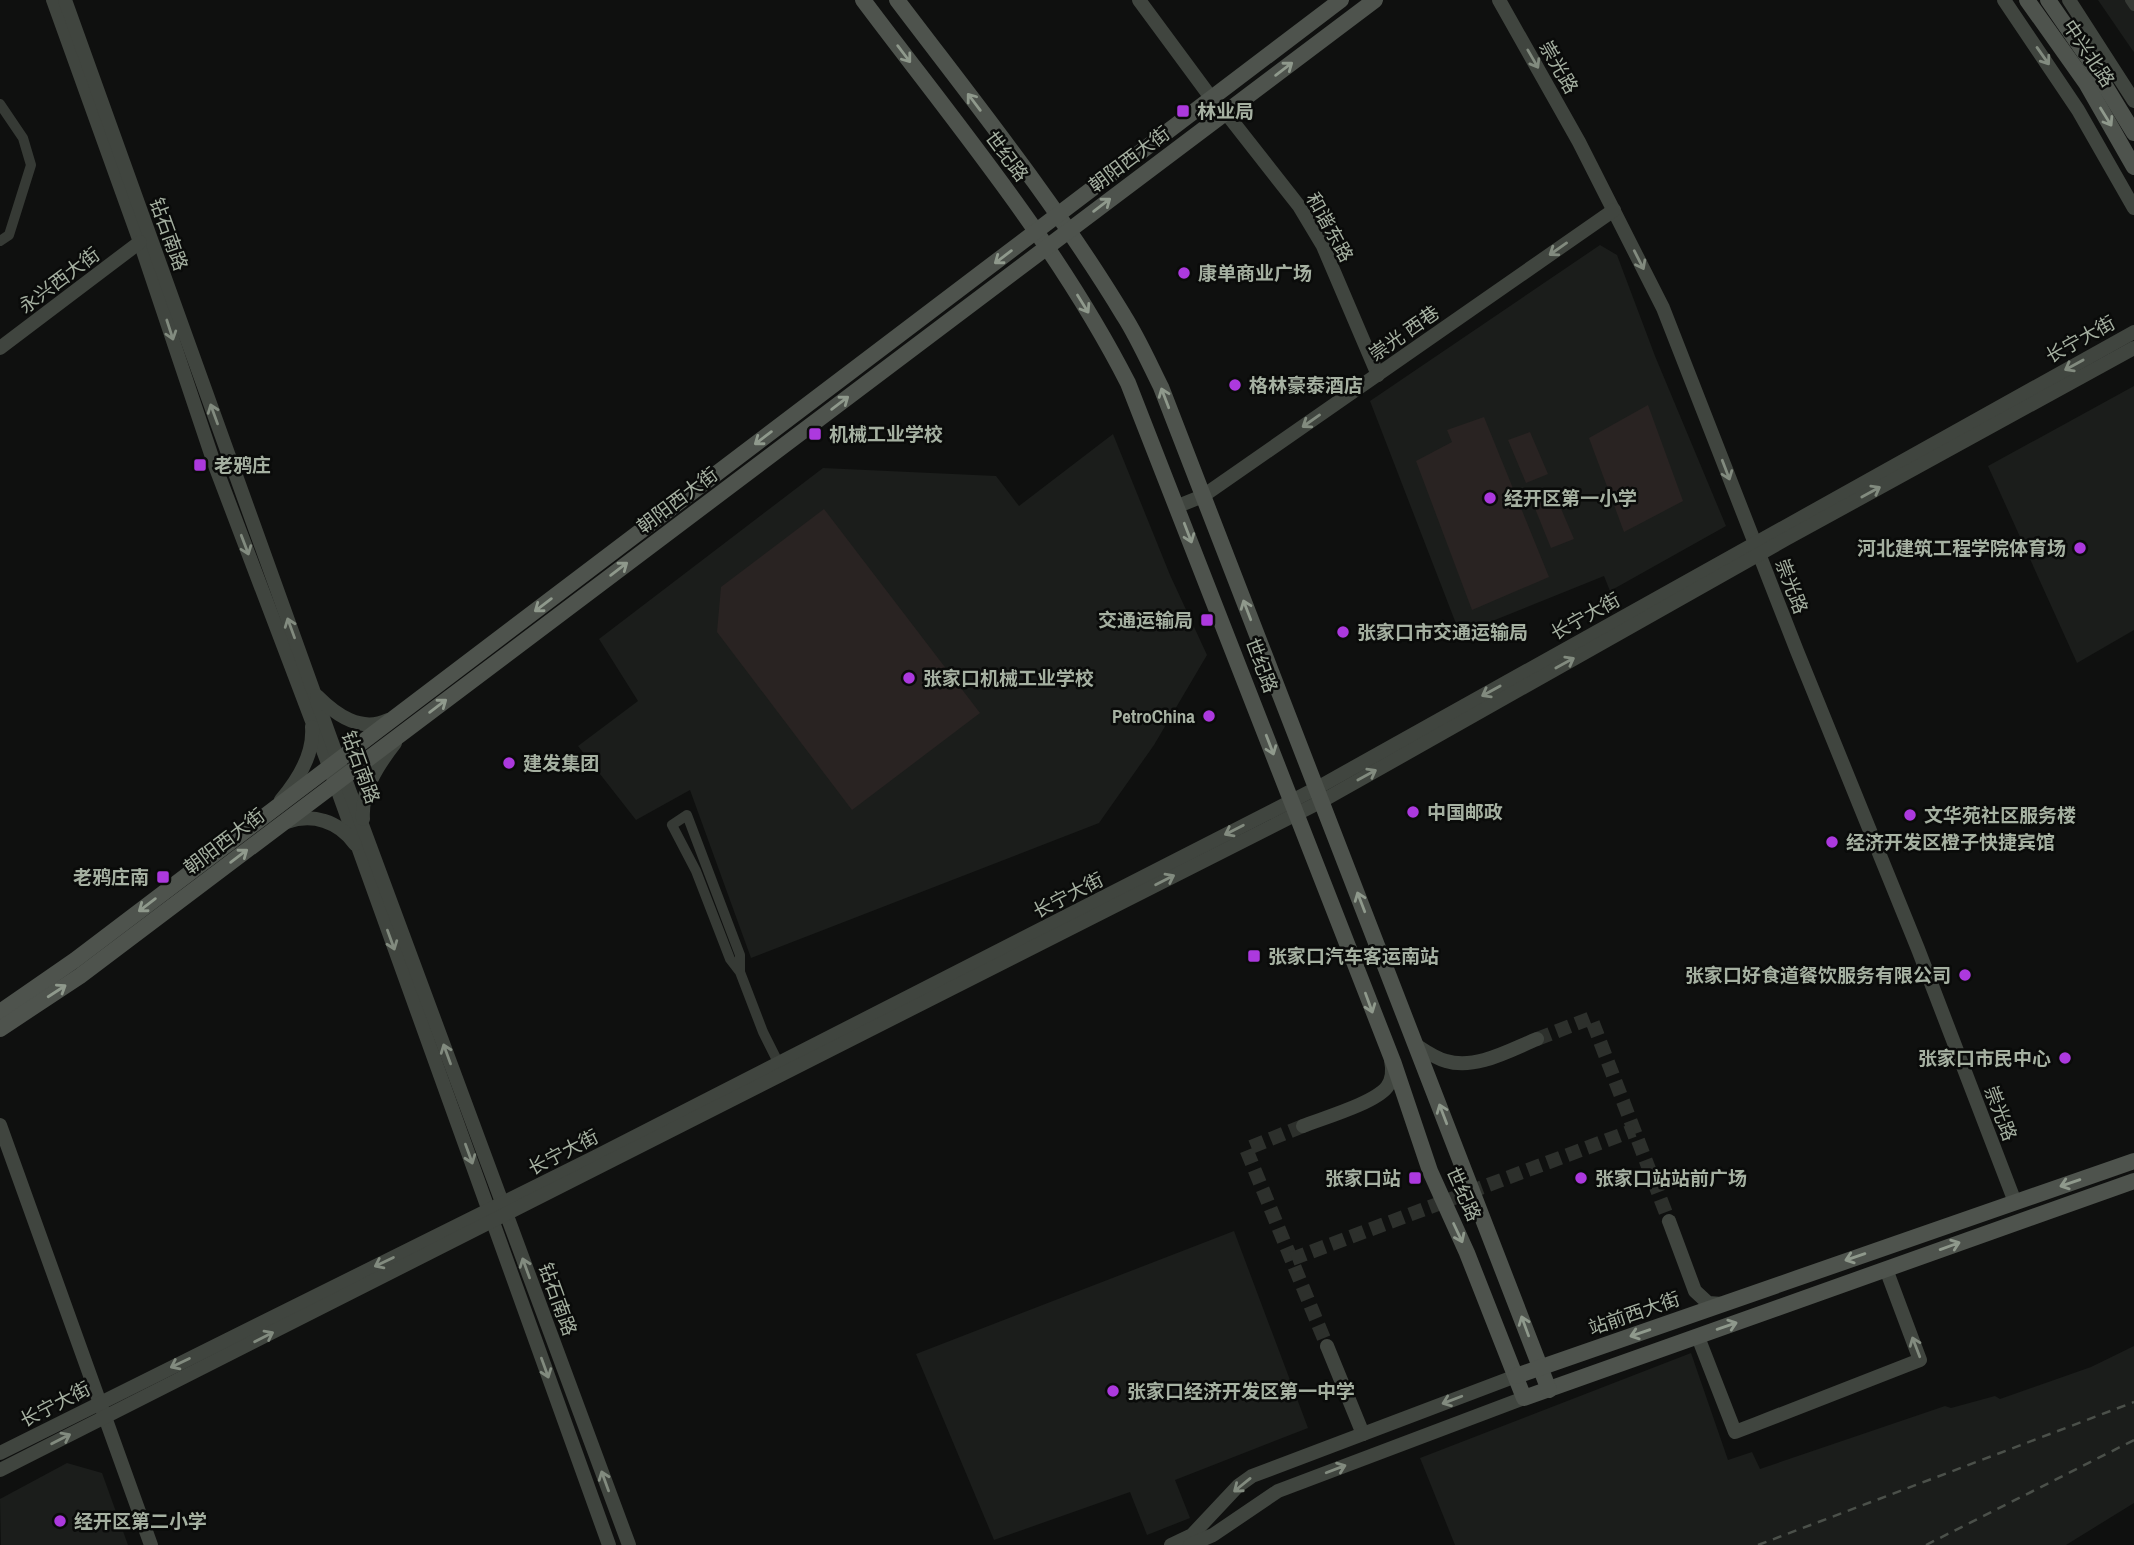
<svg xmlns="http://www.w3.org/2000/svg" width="2134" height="1545" viewBox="0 0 2134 1545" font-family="'Archivo Narrow','Noto Sans SC',sans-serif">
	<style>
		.built { fill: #1b1d1b }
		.green { fill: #292322 }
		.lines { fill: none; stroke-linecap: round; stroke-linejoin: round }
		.secondary-tunnel { stroke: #2d302c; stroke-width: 14; stroke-dasharray: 14 7; stroke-linecap: butt }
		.street { stroke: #363a35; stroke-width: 10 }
		.secondary { stroke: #40453f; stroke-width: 14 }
		.primary { stroke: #4e534d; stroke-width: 16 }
		.rail { stroke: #4b504a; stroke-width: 2.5; stroke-dasharray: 9 7; stroke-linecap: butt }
		.oneway { stroke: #8f998c }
		.oneway2 { stroke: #828b7f }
		.poi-dot { fill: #ac39de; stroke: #0a0b0a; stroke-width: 2.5 }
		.labels { text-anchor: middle; stroke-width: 5; stroke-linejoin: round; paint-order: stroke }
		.street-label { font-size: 19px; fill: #a5b0a1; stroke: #0a0b0a }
		.poi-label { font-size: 19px; font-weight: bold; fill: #a5b0a1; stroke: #0a0b0a; text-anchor: start }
	</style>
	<rect width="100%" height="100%" fill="#0f100f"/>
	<!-- built -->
	<g class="built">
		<path d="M 2098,0 L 2134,0 L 2134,52 L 2133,51 Z"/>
		<path d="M 1600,245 L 1617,255 L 1655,356 L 1726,526 L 1610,591 L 1604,576 L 1460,634 L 1370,401 Z"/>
		<path d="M 2134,386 L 2134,630 L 2077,663 L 1988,466 Z"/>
		<path d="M 1113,434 L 1170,575 L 1207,655 L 1154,745 L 1099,823 L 751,958 L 690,790 L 636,820 L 578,746 L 638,701 L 599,639 L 823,468 L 996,476 L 1019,506 Z"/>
		<path d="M 1234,1231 L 1308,1428 L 1175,1480 L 1190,1518 L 1147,1535 L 1130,1492 L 994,1540 L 916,1354 Z"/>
		<path d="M 2134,1346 L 2134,1503 L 2066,1545 L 1455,1545 L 1420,1458 L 1691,1353 L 1728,1460 L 1752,1452 L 1760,1469 L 1945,1406 L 1951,1408 L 1995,1396 L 2000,1399 L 2091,1367 Z"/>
		<path d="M 67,1463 L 102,1473 L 128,1545 L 1,1545 L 0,1499 Z"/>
	</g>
	<!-- green -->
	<g class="green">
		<path d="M 1648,405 L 1683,501 L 1624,532 L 1589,438 Z"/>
		<path d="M 1484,417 L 1549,577 L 1472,610 L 1416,461 L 1452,442 L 1447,430 Z"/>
		<path d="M 1530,432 L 1548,474 L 1526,483 L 1508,440 Z"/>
		<path d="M 1556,497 L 1574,539 L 1551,548 L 1534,506 Z"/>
		<path d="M 824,509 L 980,713 L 852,810 L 717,632 L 721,587 Z"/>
	</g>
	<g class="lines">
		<!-- secondary-tunnel -->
		<g class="secondary-tunnel">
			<path d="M 1537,1039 L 1591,1018 L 1669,1221"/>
			<path d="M 1303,1126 L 1246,1149 L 1327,1346"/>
			<path d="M 1292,1259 L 1634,1130"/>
		</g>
		<!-- street -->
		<g class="street">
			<path d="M 2130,0 L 2134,6"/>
			<path d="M 0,104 L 23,138 L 31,165 L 9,235 L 0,241"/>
			<path d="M 740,972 L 740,955 L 687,815 L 672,825 L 696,871 L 730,959 L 740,972 L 763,1032 L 779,1064"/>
		</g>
		<!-- secondary -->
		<g class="secondary">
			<path d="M 53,0 L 140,242 L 214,463 L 329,766 L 609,1545"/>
			<path d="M 65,0 L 344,776 L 629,1545"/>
			<path d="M 1139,0 L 1212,99"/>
			<path d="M 1499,0 L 1579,142 L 1663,308 L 1797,651 L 1918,949 L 2015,1202"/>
			<path d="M 2004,0 L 2078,110 L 2134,208"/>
			<path d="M 2069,0 L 2134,101"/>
			<path d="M 1226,113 L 1299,206 L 1323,246 L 1378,375"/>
			<path d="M 0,348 L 140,242"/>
			<path d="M 1178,506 L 1203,496 L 1614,210"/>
			<path d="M 317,696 C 336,715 361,733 388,720"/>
			<path d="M 281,800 C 298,780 314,754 312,727"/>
			<path d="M 363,819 C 361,790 378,765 395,743"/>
			<path d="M 287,822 C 312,813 339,821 355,844"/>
			<path d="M 1416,1045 C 1425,1051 1435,1058 1446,1061 C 1476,1070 1510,1050 1537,1039"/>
			<path d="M 0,1125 L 151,1545"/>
			<path d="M 1303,1126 C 1323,1118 1375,1103 1387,1087 C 1393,1079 1393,1070 1391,1060"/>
			<path d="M 1669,1221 L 1695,1291 L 1708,1303 L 1722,1304"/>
			<path d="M 1698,1337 L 1735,1432 L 1756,1424 L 1920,1360 L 1886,1269"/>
			<path d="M 1327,1346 L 1363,1434"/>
			<path d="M 0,1453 L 595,1157 L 1317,788 L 2134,332"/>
			<path d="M 0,1470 L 1322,801 L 1786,539 L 2134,348"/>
			<path d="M 1171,1545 L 1192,1535 L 1238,1486 L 1252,1476 L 1516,1376"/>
			<path d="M 1190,1545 L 1213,1535 L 1278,1491 L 1524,1398"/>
		</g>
		<!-- primary -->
		<g class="primary">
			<path d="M 863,0 C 956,124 1057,244 1128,383 L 1394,1064 L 1430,1171 L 1467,1253 L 1524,1398 L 2134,1181"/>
			<path d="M 897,0 C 975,103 1057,205 1124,316 C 1138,338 1149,363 1161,387 L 1549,1390"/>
			<path d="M 2027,0 L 2086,83 L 2134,167"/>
			<path d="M 2048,0 L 2090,61 L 2134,133"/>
			<path d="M 0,1012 L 75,960 L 1341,0"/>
			<path d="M 0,1029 L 80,976 L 1375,0"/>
			<path d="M 1516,1376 L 2134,1161"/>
		</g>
		<!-- rail -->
		<g class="rail">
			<path d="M 1758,1545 L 2134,1402"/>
			<path d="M 1926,1545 L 2134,1440"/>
		</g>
	</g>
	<!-- one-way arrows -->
	<defs><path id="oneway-shaft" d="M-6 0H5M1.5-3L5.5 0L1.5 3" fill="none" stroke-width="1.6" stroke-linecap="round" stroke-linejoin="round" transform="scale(1.75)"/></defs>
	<g class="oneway">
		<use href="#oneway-shaft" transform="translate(904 54) rotate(53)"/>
		<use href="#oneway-shaft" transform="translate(1284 69) rotate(-37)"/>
		<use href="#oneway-shaft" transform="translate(974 102) rotate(-127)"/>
		<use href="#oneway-shaft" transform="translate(2106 117) rotate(58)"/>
		<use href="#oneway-shaft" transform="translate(1102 205) rotate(-37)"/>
		<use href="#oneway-shaft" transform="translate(1003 257) rotate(143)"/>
		<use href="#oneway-shaft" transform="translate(1083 304) rotate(58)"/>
		<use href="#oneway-shaft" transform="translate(1165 398) rotate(-111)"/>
		<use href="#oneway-shaft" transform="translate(840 403) rotate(-37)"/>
		<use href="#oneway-shaft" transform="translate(763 438) rotate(143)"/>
		<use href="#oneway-shaft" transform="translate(1188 533) rotate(69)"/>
		<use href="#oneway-shaft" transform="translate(619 569) rotate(-37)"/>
		<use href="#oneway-shaft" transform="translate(543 605) rotate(143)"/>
		<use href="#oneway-shaft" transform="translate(1247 610) rotate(-111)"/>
		<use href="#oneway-shaft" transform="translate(438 706) rotate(-37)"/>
		<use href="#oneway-shaft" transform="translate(1270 745) rotate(69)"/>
		<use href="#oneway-shaft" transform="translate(239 856) rotate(-37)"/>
		<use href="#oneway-shaft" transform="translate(1361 902) rotate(-111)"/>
		<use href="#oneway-shaft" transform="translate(147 905) rotate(143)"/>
		<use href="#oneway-shaft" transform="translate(57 991) rotate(-33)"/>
		<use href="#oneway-shaft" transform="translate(1369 1003) rotate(70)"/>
		<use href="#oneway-shaft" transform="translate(1443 1114) rotate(-111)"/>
		<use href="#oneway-shaft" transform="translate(2070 1183) rotate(161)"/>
		<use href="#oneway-shaft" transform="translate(1458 1233) rotate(65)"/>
		<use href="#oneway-shaft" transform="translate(1950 1246) rotate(-20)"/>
		<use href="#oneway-shaft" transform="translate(1855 1257) rotate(161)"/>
		<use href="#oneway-shaft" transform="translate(1525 1326) rotate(-110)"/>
		<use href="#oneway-shaft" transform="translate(1727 1326) rotate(-19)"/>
		<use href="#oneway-shaft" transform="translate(1640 1333) rotate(161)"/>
	</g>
	<g class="oneway2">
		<use href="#oneway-shaft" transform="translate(2043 56) rotate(55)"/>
		<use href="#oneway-shaft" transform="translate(1533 59) rotate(60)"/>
		<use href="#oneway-shaft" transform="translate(1558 249) rotate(145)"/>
		<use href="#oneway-shaft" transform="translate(1639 260) rotate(63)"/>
		<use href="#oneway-shaft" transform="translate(170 330) rotate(72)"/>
		<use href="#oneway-shaft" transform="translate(2074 365) rotate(151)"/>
		<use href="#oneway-shaft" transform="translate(214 414) rotate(-110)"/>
		<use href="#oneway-shaft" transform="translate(1311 421) rotate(145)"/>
		<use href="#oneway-shaft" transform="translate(1726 470) rotate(69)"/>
		<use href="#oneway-shaft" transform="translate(1871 492) rotate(-29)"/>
		<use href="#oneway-shaft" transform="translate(245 545) rotate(69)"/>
		<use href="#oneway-shaft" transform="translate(291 628) rotate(-110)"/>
		<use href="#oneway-shaft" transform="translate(1565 663) rotate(-29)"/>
		<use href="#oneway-shaft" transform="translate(1491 691) rotate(151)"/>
		<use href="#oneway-shaft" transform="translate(1367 775) rotate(-29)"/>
		<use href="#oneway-shaft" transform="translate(1234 830) rotate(153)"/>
		<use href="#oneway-shaft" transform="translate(1165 880) rotate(-27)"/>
		<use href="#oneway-shaft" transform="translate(391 940) rotate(70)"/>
		<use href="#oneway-shaft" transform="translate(447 1054) rotate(-110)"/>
		<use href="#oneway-shaft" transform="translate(469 1154) rotate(70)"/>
		<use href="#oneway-shaft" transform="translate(384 1262) rotate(154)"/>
		<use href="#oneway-shaft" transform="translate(526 1268) rotate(-110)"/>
		<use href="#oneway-shaft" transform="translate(264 1337) rotate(-27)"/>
		<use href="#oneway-shaft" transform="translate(1916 1347) rotate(-111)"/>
		<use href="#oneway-shaft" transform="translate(180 1363) rotate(154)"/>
		<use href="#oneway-shaft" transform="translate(545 1368) rotate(70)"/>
		<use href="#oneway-shaft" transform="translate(1452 1400) rotate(159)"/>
		<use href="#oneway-shaft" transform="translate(61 1439) rotate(-27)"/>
		<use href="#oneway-shaft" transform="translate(1336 1469) rotate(-21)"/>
		<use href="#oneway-shaft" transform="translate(605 1481) rotate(-110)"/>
		<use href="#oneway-shaft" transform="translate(1242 1485) rotate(141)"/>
	</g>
	<!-- markers -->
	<g class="poi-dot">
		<rect x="1176" y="104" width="14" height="14" rx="3.5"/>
		<circle cx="1184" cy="273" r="7"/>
		<circle cx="1235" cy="385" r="7"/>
		<rect x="808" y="427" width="14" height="14" rx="3.5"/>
		<rect x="193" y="458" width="14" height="14" rx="3.5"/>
		<circle cx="1490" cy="498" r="7"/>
		<circle cx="2080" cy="548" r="7"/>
		<rect x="1200" y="613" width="14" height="14" rx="3.5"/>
		<circle cx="1343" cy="632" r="7"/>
		<circle cx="909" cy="678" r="7"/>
		<circle cx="1209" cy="716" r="7"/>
		<circle cx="509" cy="763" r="7"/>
		<circle cx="1413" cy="812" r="7"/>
		<circle cx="1910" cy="815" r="7"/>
		<circle cx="1832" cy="842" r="7"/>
		<rect x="156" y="870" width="14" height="14" rx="3.5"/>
		<rect x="1247" y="949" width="14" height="14" rx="3.5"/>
		<circle cx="1965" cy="975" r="7"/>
		<circle cx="2065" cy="1058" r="7"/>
		<rect x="1408" y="1171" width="14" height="14" rx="3.5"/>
		<circle cx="1581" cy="1178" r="7"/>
		<circle cx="1113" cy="1391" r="7"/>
		<circle cx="60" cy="1521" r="7"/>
	</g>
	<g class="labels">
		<!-- street labels -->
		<g class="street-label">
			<text transform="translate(2089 53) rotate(56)" y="7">中兴北路</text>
			<text transform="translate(1559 67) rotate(60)" y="7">崇光路</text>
			<text transform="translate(1007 156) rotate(53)" y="7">世纪路</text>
			<text transform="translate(1129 159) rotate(-37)" y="7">朝阳西大街</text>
			<text transform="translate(1330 227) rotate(61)" y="7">和谐东路</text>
			<text transform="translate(169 234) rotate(70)" y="7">钻石南路</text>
			<text transform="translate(59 280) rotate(-37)" y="7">永兴西大街</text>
			<text transform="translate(1404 333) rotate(-35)" y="7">崇光 西巷</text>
			<text transform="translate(2080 339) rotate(-29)" y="7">长宁大街</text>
			<text transform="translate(677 500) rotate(-37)" y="7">朝阳西大街</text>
			<text transform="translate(1792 586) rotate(69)" y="7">崇光路</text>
			<text transform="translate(1585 616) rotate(-29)" y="7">长宁大街</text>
			<text transform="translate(1262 665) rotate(69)" y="7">世纪路</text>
			<text transform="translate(361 767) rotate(70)" y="7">钻石南路</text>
			<text transform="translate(224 841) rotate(-37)" y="7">朝阳西大街</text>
			<text transform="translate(1068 895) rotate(-27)" y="7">长宁大街</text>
			<text transform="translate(2001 1113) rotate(69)" y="7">崇光路</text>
			<text transform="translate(563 1152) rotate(-27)" y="7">长宁大街</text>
			<text transform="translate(1464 1194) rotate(66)" y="7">世纪路</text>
			<text transform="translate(558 1299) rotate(70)" y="7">钻石南路</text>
			<text transform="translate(1634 1313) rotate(-19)" y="7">站前西大街</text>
			<text transform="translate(55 1404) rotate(-27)" y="7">长宁大街</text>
		</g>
		<!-- poi labels -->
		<g class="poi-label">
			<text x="1197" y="118">林业局</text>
			<text x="1198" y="280">康单商业广场</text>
			<text x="1249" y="392">格林豪泰酒店</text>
			<text x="829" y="441">机械工业学校</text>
			<text x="214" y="472">老鸦庄</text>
			<text x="1504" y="505">经开区第一小学</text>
			<text x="2066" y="555" text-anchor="end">河北建筑工程学院体育场</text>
			<text x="1193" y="627" text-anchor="end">交通运输局</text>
			<text x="1357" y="639">张家口市交通运输局</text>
			<text x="923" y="685">张家口机械工业学校</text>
			<text x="1195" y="723" text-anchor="end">PetroChina</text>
			<text x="523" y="770">建发集团</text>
			<text x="1427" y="819">中国邮政</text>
			<text x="1924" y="822">文华苑社区服务楼</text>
			<text x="1846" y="849">经济开发区橙子快捷宾馆</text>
			<text x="149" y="884" text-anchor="end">老鸦庄南</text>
			<text x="1268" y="963">张家口汽车客运南站</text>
			<text x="1951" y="982" text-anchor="end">张家口好食道餐饮服务有限公司</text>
			<text x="2051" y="1065" text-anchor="end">张家口市民中心</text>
			<text x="1401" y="1185" text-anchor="end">张家口站</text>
			<text x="1595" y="1185">张家口站站前广场</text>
			<text x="1127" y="1398">张家口经济开发区第一中学</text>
			<text x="74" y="1528">经开区第二小学</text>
		</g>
	</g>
</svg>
